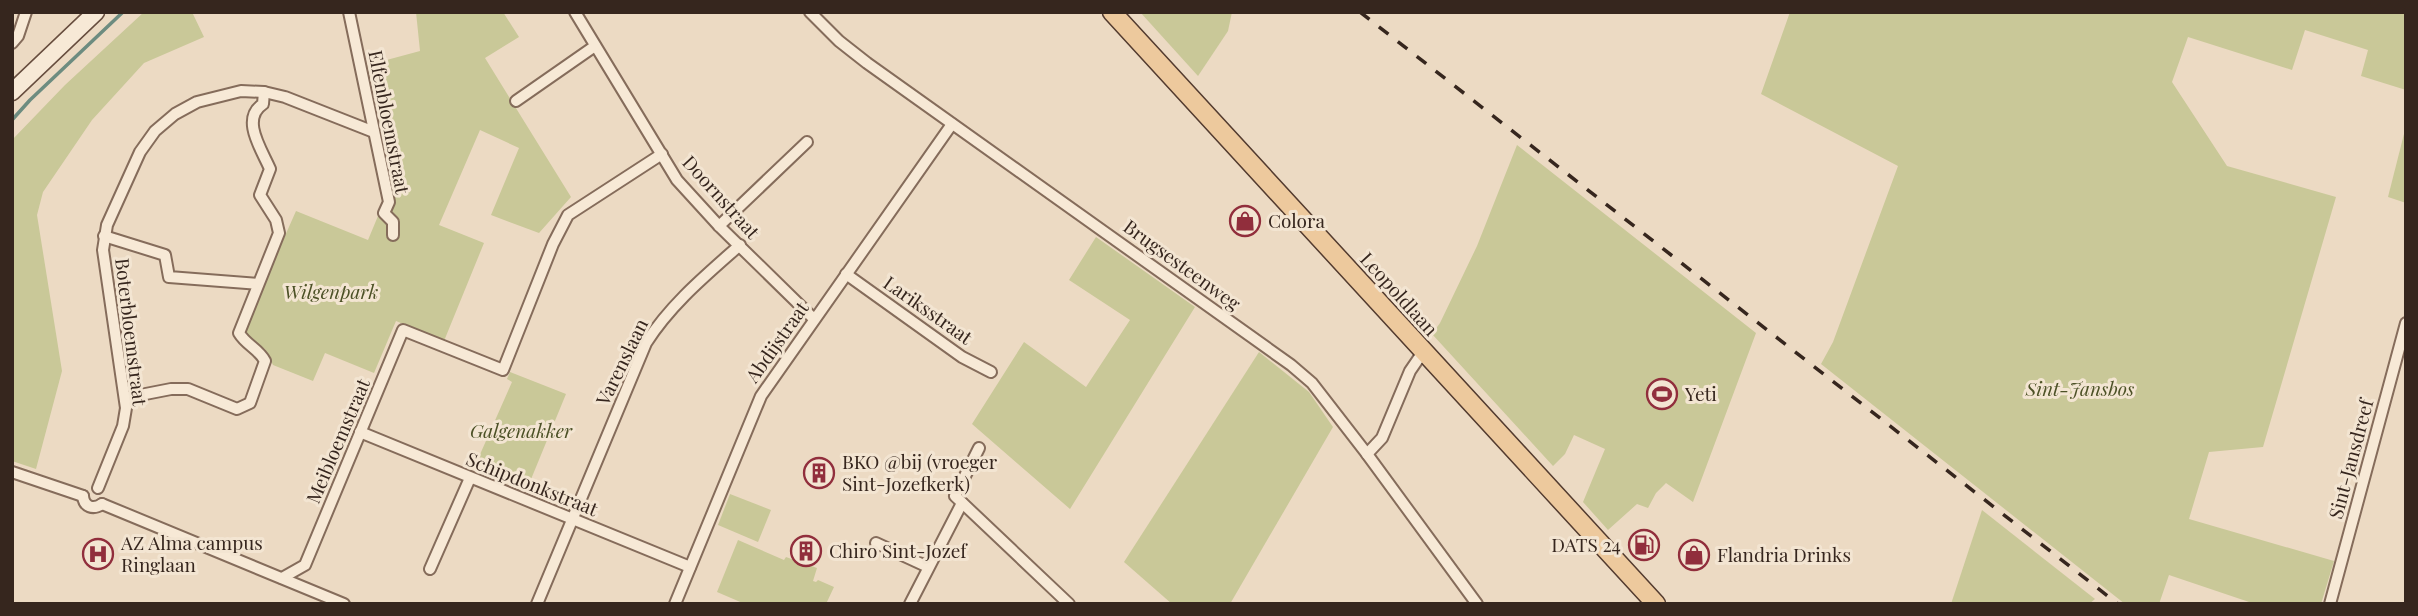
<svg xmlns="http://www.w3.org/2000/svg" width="2418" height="616" viewBox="0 0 2418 616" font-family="'Playfair Display',serif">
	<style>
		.green { fill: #c9c898 }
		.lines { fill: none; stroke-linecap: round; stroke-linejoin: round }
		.stream { stroke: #6d8c80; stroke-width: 3.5 }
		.street-casing { stroke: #856c5b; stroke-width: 14 }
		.secondary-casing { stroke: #674d3e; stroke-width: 19 }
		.primary-casing { stroke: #533b2f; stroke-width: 21 }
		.street { stroke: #f7e9d6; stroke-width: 10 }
		.secondary { stroke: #f7e9d6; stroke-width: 16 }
		.primary { stroke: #edc99d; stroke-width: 18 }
		.rail { stroke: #36261e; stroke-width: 3.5; stroke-dasharray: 12 12; stroke-linecap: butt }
		.labels { text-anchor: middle; stroke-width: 6; stroke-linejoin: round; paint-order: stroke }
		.street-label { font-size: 19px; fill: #36261e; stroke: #f3e5d2 }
		.poi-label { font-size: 19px; fill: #36261e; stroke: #f3e5d2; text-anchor: start }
		.park-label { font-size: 19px; font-style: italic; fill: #4c5126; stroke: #f3e5d2 }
	</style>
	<rect width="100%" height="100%" fill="#ecdac3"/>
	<!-- green -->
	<g class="green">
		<path d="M 144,12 L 192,12 L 204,37 L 144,63 L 92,120 L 43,192 L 37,215 L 62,371 L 36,469 L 12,461 L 12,140 L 65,85 Z"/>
		<path d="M 416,12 L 503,12 L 519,37 L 485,58 L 571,197 L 539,233 L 491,215 L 519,148 L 480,130 L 439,225 L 484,243 L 444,341 L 396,321 L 374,373 L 325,353 L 313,381 L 273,365 L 265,349 C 252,343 246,340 246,324 L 296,211 L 368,240 L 393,180 L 368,65 L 420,51 Z"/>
		<path d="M 1140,12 L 1232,12 L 1228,31 L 1198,76 Z"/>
		<path d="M 1790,12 L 2406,12 L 2406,90 L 2361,76 L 2368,50 L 2305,30 L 2292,70 L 2188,37 L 2172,82 L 2227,166 L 2336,197 L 2263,447 L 2209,452 L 2189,519 L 2334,561 L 2321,604 L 2255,604 L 2169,575 L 2159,604 L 2125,604 L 1821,364 L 1833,342 L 1898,166 L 1761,94 Z"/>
		<path d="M 2406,126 L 2406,203 L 2388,197 Z"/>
		<path d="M 1517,145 L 1756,333 L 1693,502 L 1666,483 L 1656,493 L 1648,508 L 1637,504 L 1608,530 L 1583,502 L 1605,449 L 1574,435 L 1565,454 L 1553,466 L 1432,334 L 1440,323 L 1477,246 Z"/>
		<path d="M 1096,237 L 1195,307 L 1070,509 L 972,424 L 1024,342 L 1086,387 L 1130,320 L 1069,280 Z"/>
		<path d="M 1259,352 L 1309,392 L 1333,427 L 1230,604 L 1172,604 L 1124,562 Z"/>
		<path d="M 510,372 L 566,394 L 527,489 L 474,468 L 512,382 L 507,379 Z"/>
		<path d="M 730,494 L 771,510 L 758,542 L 718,525 Z"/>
		<path d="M 1982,510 L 2095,599 L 2089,604 L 1951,604 Z"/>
		<path d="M 738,540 L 784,560 L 786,557 L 817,568 L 813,581 L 816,582 L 818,580 L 834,587 L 826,604 L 745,604 L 717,592 Z"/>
	</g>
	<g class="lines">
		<!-- stream -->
		<path class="stream" d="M 12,120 L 30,100 L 123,12"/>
		<!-- street casing -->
		<g class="street-casing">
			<g id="street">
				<path d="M 349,12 L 389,202 L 384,213 L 393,222 L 393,235"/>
				<path d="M 575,12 L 677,180 L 719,226 L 814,319"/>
				<path d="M 810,12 L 839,41 L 867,63 L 1291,365 L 1312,383 L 1367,454 L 1477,604"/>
				<path d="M 12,43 L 18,36 L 26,12"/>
				<path d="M 516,101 L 595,46"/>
				<path d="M 719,226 L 807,142"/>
				<path d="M 104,236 L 165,255 L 169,277 L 258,284"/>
				<path d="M 846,274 L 962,357 L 991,372"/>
				<path d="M 125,398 L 171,389 L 188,389 L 237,409 L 250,403 L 265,361 C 259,349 246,345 239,333 L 279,233 L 276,220 L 260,195 L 270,169 C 262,150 240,119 263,104 L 264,92"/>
				<path d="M 360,432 L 690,567"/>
				<path d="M 979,448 L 955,496 L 1069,604"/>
				<path d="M 1367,454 L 1382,438 L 1410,371 L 1423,352"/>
				<path d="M 12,472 L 83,496"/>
				<path d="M 98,488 L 123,426 L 126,408 L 103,250 L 107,225 L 140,152 L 155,131 L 175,114 L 197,102 L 241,91 L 264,92 L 285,97 L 374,132"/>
				<path d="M 83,496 C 84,507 93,510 102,504"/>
				<path d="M 102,504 L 344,604"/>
				<path d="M 876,543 L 928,567"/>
				<path d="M 430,569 L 470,478"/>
				<path d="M 282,578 L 305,565 L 403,330 L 503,370 L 553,244 L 568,215 L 662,154"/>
				<path d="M 537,604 L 646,343 C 671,304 705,276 740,245"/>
				<path d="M 675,604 L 761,396 L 952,124"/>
				<path d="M 910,604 L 962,503"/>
				<path d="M 2330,604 L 2406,323"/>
			</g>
		</g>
		<!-- secondary casing -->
		<g class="secondary-casing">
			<path id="secondary" d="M 12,92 L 96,12"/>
		</g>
		<!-- primary casing -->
		<g class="primary-casing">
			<path id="primary" d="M 1112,12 L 1656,604"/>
		</g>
		<!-- street -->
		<use href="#street" class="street"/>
		<!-- secondary -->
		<use href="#secondary" class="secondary"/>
		<!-- primary -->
		<use href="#primary" class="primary"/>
		<!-- rail -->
		<path class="rail" d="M 1360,12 L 2118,604"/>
	</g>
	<!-- icons -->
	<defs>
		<g id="shop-ring" transform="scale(1.575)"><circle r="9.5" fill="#f3e5d2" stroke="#912e3c" stroke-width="1.5"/><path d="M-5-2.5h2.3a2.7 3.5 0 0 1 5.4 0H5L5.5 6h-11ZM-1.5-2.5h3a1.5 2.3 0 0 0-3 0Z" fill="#912e3c"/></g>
		<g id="stadium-ring" transform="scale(1.575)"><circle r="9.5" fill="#f3e5d2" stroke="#912e3c" stroke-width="1.5"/><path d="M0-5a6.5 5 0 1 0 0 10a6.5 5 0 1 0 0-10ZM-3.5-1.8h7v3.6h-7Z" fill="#912e3c"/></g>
		<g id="building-ring" transform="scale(1.575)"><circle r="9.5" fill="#f3e5d2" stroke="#912e3c" stroke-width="1.5"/><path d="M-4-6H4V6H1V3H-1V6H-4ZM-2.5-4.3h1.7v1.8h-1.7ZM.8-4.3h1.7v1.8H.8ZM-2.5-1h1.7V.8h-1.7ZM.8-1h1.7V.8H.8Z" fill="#912e3c"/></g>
		<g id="fuel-ring" transform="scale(1.575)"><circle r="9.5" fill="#f3e5d2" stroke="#912e3c" stroke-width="1.5"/><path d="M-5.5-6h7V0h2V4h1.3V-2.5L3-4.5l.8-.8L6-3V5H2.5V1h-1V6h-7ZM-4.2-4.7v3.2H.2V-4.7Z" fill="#912e3c"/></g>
		<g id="hospital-ring" transform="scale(1.575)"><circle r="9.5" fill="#f3e5d2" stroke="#912e3c" stroke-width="1.5"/><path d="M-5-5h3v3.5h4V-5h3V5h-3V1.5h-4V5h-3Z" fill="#912e3c"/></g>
	</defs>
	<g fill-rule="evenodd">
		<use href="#shop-ring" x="1245" y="221"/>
		<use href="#stadium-ring" x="1662" y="394"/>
		<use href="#building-ring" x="819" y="473"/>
		<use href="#fuel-ring" x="1644" y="545"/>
		<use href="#building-ring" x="806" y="551"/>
		<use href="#hospital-ring" x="98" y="554"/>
		<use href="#shop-ring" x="1694" y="555"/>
	</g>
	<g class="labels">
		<!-- street labels -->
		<g class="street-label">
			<text transform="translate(389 122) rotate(79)" y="7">Elfenbloemstraat</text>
			<text transform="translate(721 197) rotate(48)" y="7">Doornstraat</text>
			<text transform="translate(1182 265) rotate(36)" y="7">Brugsesteenweg</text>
			<text transform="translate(1399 294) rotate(48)" y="7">Leopoldlaan</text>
			<text transform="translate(928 310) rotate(35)" y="7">Lariksstraat</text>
			<text transform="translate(131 332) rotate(83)" y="7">Boterbloemstraat</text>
			<text transform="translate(777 342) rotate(-55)" y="7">Abdijstraat</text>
			<text transform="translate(622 362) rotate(-64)" y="7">Varenslaan</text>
			<text transform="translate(338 441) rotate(-67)" y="7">Meibloemstraat</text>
			<text transform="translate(2351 459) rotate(-75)" y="7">Sint-Jansdreef</text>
			<text transform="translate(532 484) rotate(22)" y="7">Schipdonkstraat</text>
		</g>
		<!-- poi labels -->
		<g class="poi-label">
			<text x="1268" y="228">Colora</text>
			<text x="1685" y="401">Yeti</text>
			<text x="842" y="469">BKO @bij (vroeger<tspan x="842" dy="22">Sint-Jozefkerk)</tspan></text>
			<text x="121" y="550">AZ Alma campus<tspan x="121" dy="22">Ringlaan</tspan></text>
			<text x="1621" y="552" text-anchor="end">DATS 24</text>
			<text x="829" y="558">Chiro Sint-Jozef</text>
			<text x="1717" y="562">Flandria Drinks</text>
		</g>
		<!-- park labels -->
		<g class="park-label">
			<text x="331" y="299">Wilgenpark</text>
			<text x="2080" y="396">Sint-Jansbos</text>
			<text x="521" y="438">Galgenakker</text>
		</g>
	</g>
	<!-- border -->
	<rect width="2418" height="616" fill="none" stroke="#36261e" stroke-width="28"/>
</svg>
